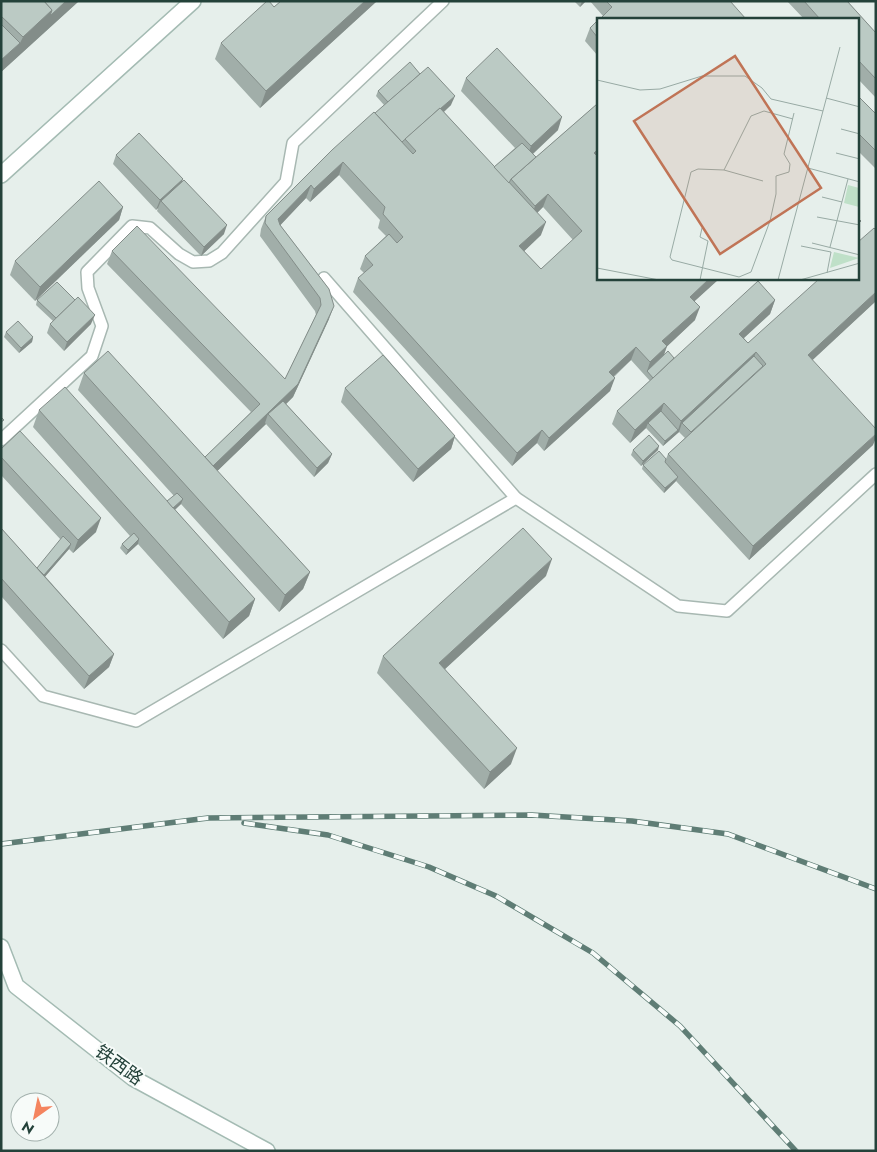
<svg xmlns="http://www.w3.org/2000/svg" width="877" height="1152" viewBox="0 0 877 1152" font-family="Jost,'Noto Sans SC',sans-serif">
	<style>
		.lines { fill: none; stroke-linecap: round; stroke-linejoin: round }
		.lane-casing { stroke: #a8b8b2; stroke-width: 14 }
		.secondary-casing { stroke: #a4bbb3; stroke-width: 18 }
		.lane { stroke: #fff; stroke-width: 11 }
		.secondary { stroke: #fff; stroke-width: 15 }
		.rail-casing { stroke: #5f7d75; stroke-width: 5.5 }
		.rail { stroke: #f7fbf9; stroke-width: 4; stroke-dasharray: 11; stroke-linecap: butt }
		.wall { fill: #a1aea9; fill-rule: evenodd }
		.shaded-wall { fill: #838d89 }
		.building { fill: #bbcac4; stroke: #838d89 }
		.labels { text-anchor: middle; stroke-width: 4; stroke-linejoin: round; paint-order: stroke }
		.street-label { font-size: 18px; fill: #24423a; stroke: #f7fbf9 }
		.inset-road { fill: none; stroke: #98aaa4; stroke-width: 1 }
		.view { fill: #c07456; fill-opacity: 0.15; stroke: #c07456; stroke-width: 2.5 }
		.inset-edge { fill: none; stroke: #24423a; stroke-width: 2.5 }
	</style>
	<rect width="100%" height="100%" fill="#e6efeb"/>
	<g class="lines">
		<!-- lane casing -->
		<g class="lane-casing">
			<g id="lane">
				<path d="M 324,278 L 516,498 L 678,606 L 727,611 L 876,474"/>
				<path d="M 1,440 L 92,356 L 102,326 L 88,288 L 87,272 L 132,226 L 150,228 L 179,254 L 193,262 L 209,261 L 222,253 L 286,182 L 293,143 L 443,1"/>
				<path d="M 1,650 L 43,696 L 136,721 L 516,498"/>
			</g>
		</g>
		<!-- secondary casing -->
		<g class="secondary-casing">
			<g id="secondary">
				<path d="M 1,175 L 193,1"/>
				<path d="M 1,947 L 16,986 L 133,1078 L 267,1151"/>
			</g>
		</g>
		<!-- lane -->
		<use href="#lane" class="lane"/>
		<!-- secondary -->
		<use href="#secondary" class="secondary"/>
		<!-- rail casing -->
		<g class="rail-casing">
			<g id="rail">
				<path d="M 244,823 L 328,835 L 429,867 L 496,896 L 593,953 L 680,1026 L 796,1151"/>
				<path d="M 1,844 L 208,818 L 532,815 L 632,821 L 728,834 L 876,889"/>
			</g>
		</g>
		<!-- rail -->
		<use href="#rail" class="rail"/>
	</g>
	<!-- wall -->
	<g class="wall">
		<path d="M 1,1 L 79,1 L 1,72 Z"/>
		<path d="M 281,1 L 377,1 L 260,108 L 215,59 L 221,43 L 274,7 Z"/>
		<path d="M 574,1 L 586,1 L 580,7 Z"/>
		<path d="M 590,1 L 730,1 L 603,16 Z"/>
		<path d="M 787,1 L 847,1 L 876,33 L 876,98 L 858,79 L 858,19 L 804,19 Z"/>
		<path d="M 598,20 L 598,56 L 585,41 L 590,28 Z"/>
		<path d="M 420,74 L 451,105 L 444,112 L 494,167 L 515,148 L 461,91 L 466,78 L 558,130 L 533,154 L 536,157 L 597,104 L 598,279 L 719,279 L 694,301 L 695,320 L 667,346 L 664,355 L 674,358 L 775,300 L 770,314 L 744,338 L 748,343 L 876,230 L 876,301 L 812,360 L 873,445 L 749,560 L 676,481 L 664,493 L 642,469 L 643,465 L 666,459 L 668,454 L 685,438 L 679,432 L 663,446 L 646,428 L 630,443 L 612,424 L 617,411 L 650,381 L 631,360 L 614,377 L 610,391 L 544,451 L 537,443 L 512,466 L 353,292 L 358,278 L 364,273 L 360,269 L 365,256 L 386,236 L 378,228 L 380,220 L 339,175 L 310,202 L 306,198 L 280,225 L 329,289 L 329,319 L 293,397 L 286,404 L 332,454 L 328,463 L 314,477 L 266,424 L 217,471 L 310,572 L 303,589 L 279,612 L 181,504 L 175,510 L 255,599 L 249,616 L 223,639 L 138,544 L 126,555 L 120,548 L 122,544 L 130,536 L 33,427 L 39,410 L 167,501 L 174,496 L 78,390 L 84,373 L 205,457 L 251,412 L 107,264 L 112,251 L 285,379 L 316,315 L 315,311 L 260,236 L 261,229 L 266,216 L 384,105 L 376,96 L 378,91 ZM 543,207 L 573,240 L 541,269 L 524,251 L 541,235 L 537,213 Z"/>
		<path d="M 858,96 L 876,114 L 876,169 L 858,151 Z"/>
		<path d="M 116,155 L 183,179 L 182,181 L 224,234 L 201,256 L 157,211 L 158,208 L 156,210 L 113,164 Z"/>
		<path d="M 123,207 L 119,220 L 35,301 L 10,275 L 15,261 Z"/>
		<path d="M 37,300 L 91,324 L 64,351 L 47,333 L 50,324 L 53,321 L 36,305 Z"/>
		<path d="M 6,332 L 33,337 L 32,342 L 19,353 L 4,337 Z"/>
		<path d="M 345,388 L 455,436 L 451,449 L 413,482 L 341,402 Z"/>
		<path d="M 1,449 L 96,532 L 73,553 L 69,549 L 45,576 L 114,654 L 109,667 L 84,689 L 1,596 L 1,528 L 37,568 L 61,540 L 1,475 Z"/>
		<path d="M 633,450 L 658,450 L 641,466 L 631,455 Z"/>
		<path d="M 546,576 L 445,669 L 511,764 L 484,789 L 377,673 L 383,656 Z"/>
	</g>
	<!-- shaded-wall -->
	<g class="shaded-wall">
		<path d="M 66,1 L 79,1 L 1,72 L 1,60 L 20,43 L 23,37 L 52,10 Z"/>
		<path d="M 365,1 L 377,1 L 260,108 L 266,91 Z"/>
		<path d="M 582,1 L 586,1 L 580,7 Z"/>
		<path d="M 455,96 L 451,105 L 409,143 L 405,139 Z"/>
		<path d="M 562,117 L 558,130 L 526,160 L 531,146 Z"/>
		<path d="M 598,149 L 598,158 L 594,153 Z"/>
		<path d="M 343,162 L 339,175 L 310,202 L 314,189 Z"/>
		<path d="M 183,179 L 179,188 L 161,201 L 158,208 L 156,210 L 160,200 Z"/>
		<path d="M 311,185 L 306,198 L 273,233 L 278,219 Z"/>
		<path d="M 548,194 L 543,207 L 531,219 L 535,206 Z"/>
		<path d="M 123,207 L 119,220 L 35,301 L 40,287 Z"/>
		<path d="M 546,222 L 541,235 L 515,260 L 519,246 Z"/>
		<path d="M 227,225 L 224,234 L 201,256 L 204,247 Z"/>
		<path d="M 709,279 L 719,279 L 685,310 L 690,297 Z"/>
		<path d="M 876,292 L 876,301 L 803,369 L 808,355 Z"/>
		<path d="M 775,300 L 770,314 L 734,347 L 739,334 Z"/>
		<path d="M 334,306 L 329,319 L 293,397 L 272,418 L 268,414 L 265,423 L 266,424 L 206,482 L 210,468 L 298,384 Z"/>
		<path d="M 700,307 L 695,320 L 658,355 L 662,341 Z"/>
		<path d="M 95,315 L 91,324 L 64,351 L 67,342 Z"/>
		<path d="M 33,337 L 32,342 L 19,353 L 21,348 Z"/>
		<path d="M 667,346 L 662,360 L 647,371 L 650,362 Z"/>
		<path d="M 636,347 L 631,360 L 604,385 L 609,372 Z"/>
		<path d="M 756,352 L 751,365 L 682,423 L 679,432 L 663,446 L 665,441 L 678,430 L 681,421 Z"/>
		<path d="M 615,378 L 610,391 L 544,451 L 549,438 Z"/>
		<path d="M 664,403 L 660,416 L 648,423 L 646,428 L 630,443 L 635,430 Z"/>
		<path d="M 542,430 L 537,443 L 512,466 L 517,453 Z"/>
		<path d="M 876,434 L 876,438 L 873,445 L 749,560 L 753,546 Z"/>
		<path d="M 455,436 L 451,449 L 413,482 L 418,469 Z"/>
		<path d="M 659,446 L 658,450 L 641,466 L 643,461 Z"/>
		<path d="M 332,454 L 328,463 L 314,477 L 317,468 Z"/>
		<path d="M 678,477 L 676,481 L 664,493 L 665,488 Z"/>
		<path d="M 183,499 L 181,504 L 163,520 L 165,516 Z"/>
		<path d="M 101,518 L 96,532 L 73,553 L 78,540 Z"/>
		<path d="M 139,539 L 138,544 L 126,555 L 128,550 Z"/>
		<path d="M 71,544 L 69,549 L 37,586 L 38,581 Z"/>
		<path d="M 552,559 L 546,576 L 433,680 L 439,663 Z"/>
		<path d="M 310,572 L 303,589 L 279,612 L 285,595 Z"/>
		<path d="M 255,599 L 249,616 L 223,639 L 229,622 Z"/>
		<path d="M 114,654 L 109,667 L 84,689 L 89,676 Z"/>
		<path d="M 517,748 L 511,764 L 484,789 L 490,772 Z"/>
	</g>
	<!-- building -->
	<g class="building">
		<path d="M 1,1 L 44,1 L 52,10 L 23,37 L 1,16 Z"/>
		<path d="M 44,1 L 66,1 L 50,16 L 52,10 Z"/>
		<path d="M 267,1 L 269,1 L 274,7 L 281,1 L 365,1 L 266,91 L 221,43 Z"/>
		<path d="M 606,1 L 730,1 L 746,19 L 600,19 L 612,7 Z"/>
		<path d="M 804,1 L 847,1 L 876,33 L 876,79 L 858,60 L 858,19 L 820,19 Z"/>
		<path d="M 598,20 L 598,38 L 590,28 Z"/>
		<path d="M 1,24 L 20,43 L 1,60 Z"/>
		<path d="M 497,48 L 562,117 L 531,146 L 466,78 Z"/>
		<path d="M 410,62 L 420,74 L 388,102 L 378,91 Z"/>
		<path d="M 428,67 L 455,96 L 440,109 L 440,108 L 402,142 L 375,113 Z"/>
		<path d="M 858,96 L 876,114 L 876,151 L 858,133 Z"/>
		<path d="M 597,104 L 598,105 L 598,149 L 594,153 L 598,157 L 598,279 L 709,279 L 690,297 L 700,307 L 662,341 L 667,346 L 650,362 L 636,347 L 609,372 L 615,378 L 549,438 L 542,430 L 517,453 L 358,278 L 373,265 L 365,256 L 389,234 L 397,243 L 403,237 L 383,214 L 385,207 L 343,162 L 314,189 L 311,185 L 278,219 L 280,225 L 329,289 L 334,306 L 298,384 L 213,466 L 205,457 L 260,404 L 112,251 L 137,226 L 285,379 L 321,305 L 320,298 L 265,223 L 266,216 L 332,150 L 374,112 L 413,154 L 416,151 L 405,139 L 440,108 L 546,222 L 519,246 L 541,269 L 582,231 L 548,194 L 535,206 L 511,179 Z"/>
		<path d="M 139,133 L 183,179 L 160,200 L 116,155 Z"/>
		<path d="M 522,143 L 536,157 L 511,179 L 509,183 L 494,167 Z"/>
		<path d="M 184,180 L 227,225 L 204,247 L 161,201 Z"/>
		<path d="M 99,181 L 123,207 L 40,287 L 15,261 Z"/>
		<path d="M 858,218 L 861,221 L 858,224 Z"/>
		<path d="M 874,228 L 876,230 L 876,292 L 808,355 L 876,429 L 876,434 L 753,546 L 668,454 L 766,364 L 756,352 L 681,421 L 664,403 L 635,430 L 617,411 L 758,281 L 775,300 L 739,334 L 748,343 L 819,279 L 858,279 L 858,242 Z"/>
		<path d="M 57,282 L 75,300 L 56,318 L 37,300 Z"/>
		<path d="M 78,297 L 95,315 L 67,342 L 50,324 Z"/>
		<path d="M 18,321 L 33,337 L 21,348 L 6,332 Z"/>
		<path d="M 108,351 L 310,572 L 285,595 L 84,373 Z"/>
		<path d="M 668,351 L 674,358 L 653,378 L 647,371 Z"/>
		<path d="M 383,355 L 455,436 L 418,469 L 345,388 Z"/>
		<path d="M 754,356 L 763,366 L 691,432 L 682,423 Z"/>
		<path d="M 65,387 L 255,599 L 229,622 L 39,410 Z"/>
		<path d="M 283,401 L 332,454 L 317,468 L 268,414 Z"/>
		<path d="M 661,411 L 678,430 L 665,441 L 648,423 Z"/>
		<path d="M 1,417 L 4,420 L 1,422 Z"/>
		<path d="M 20,431 L 101,518 L 78,540 L 1,457 L 1,449 Z"/>
		<path d="M 649,435 L 659,446 L 643,461 L 633,450 Z"/>
		<path d="M 659,451 L 666,459 L 665,462 L 678,477 L 665,488 L 643,465 Z"/>
		<path d="M 177,493 L 183,499 L 173,508 L 167,501 Z"/>
		<path d="M 1,528 L 114,654 L 89,676 L 1,578 Z"/>
		<path d="M 523,528 L 552,559 L 439,663 L 517,748 L 490,772 L 383,656 Z"/>
		<path d="M 134,533 L 139,539 L 128,550 L 122,544 Z"/>
		<path d="M 63,536 L 71,544 L 44,575 L 37,568 Z"/>
	</g>
	<g class="labels">
		<!-- street labels -->
		<g class="street-label">
			<text transform="translate(119 1065) rotate(36)" y="6">铁西路</text>
		</g>
	</g>
	<!-- overview -->
	<g transform="translate(597 18)">
		<rect width="262" height="262" fill="#e6efeb"/>
		<path d="M 251,167 L 262,170 L 262,189 L 247,185 ZM 237,234 L 262,240 L 233,250 Z" fill="#bfe0c8"/>
		<path class="inset-road" d="M 0,62 L 43,72 L 63,71 L 105,58 L 148,58 L 165,70 L 174,81 L 226,93M 229,80 L 263,89M 244,111 L 263,116M 239,135 L 263,141M 211,150 L 263,164M 127,152 L 154,98 L 167,93 L 196,101M 166,163 L 127,152 L 101,151 L 94,154 L 73,239 L 75,242 L 142,259 L 154,254 L 173,203 L 179,176 L 179,158 L 192,154 L 193,146 L 187,136 L 197,95M 225,179 L 245,184M 220,199 L 263,207M 215,225 L 263,237M 204,228 L 234,234 L 230,255M 233,229 L 251,161M 0,250 L 62,262M 103,262 L 111,223 L 103,219 L 105,210M 181,262 L 243,29M 203,262 L 263,245"/>
		<path class="view" d="M 138,38 L 224,170 L 123,236 L 37,103 Z"/>
		<rect width="262" height="262" class="inset-edge"/>
	</g>
	<!-- border -->
	<rect width="877" height="1152" fill="none" stroke="#24423a" stroke-width="5"/>
	<!-- north arrow -->
	<g transform="translate(35 1117) rotate(213)"><circle r="24" fill="#f7fbf9" stroke="#a3b1ad"/>
	<path d="M0-4L9 19L0 12L-9 19Z" fill="#f4845f"/>
	<text y="-8" font-size="14" font-weight="bold" text-anchor="middle" fill="#24423a">N</text>
	</g>
</svg>
